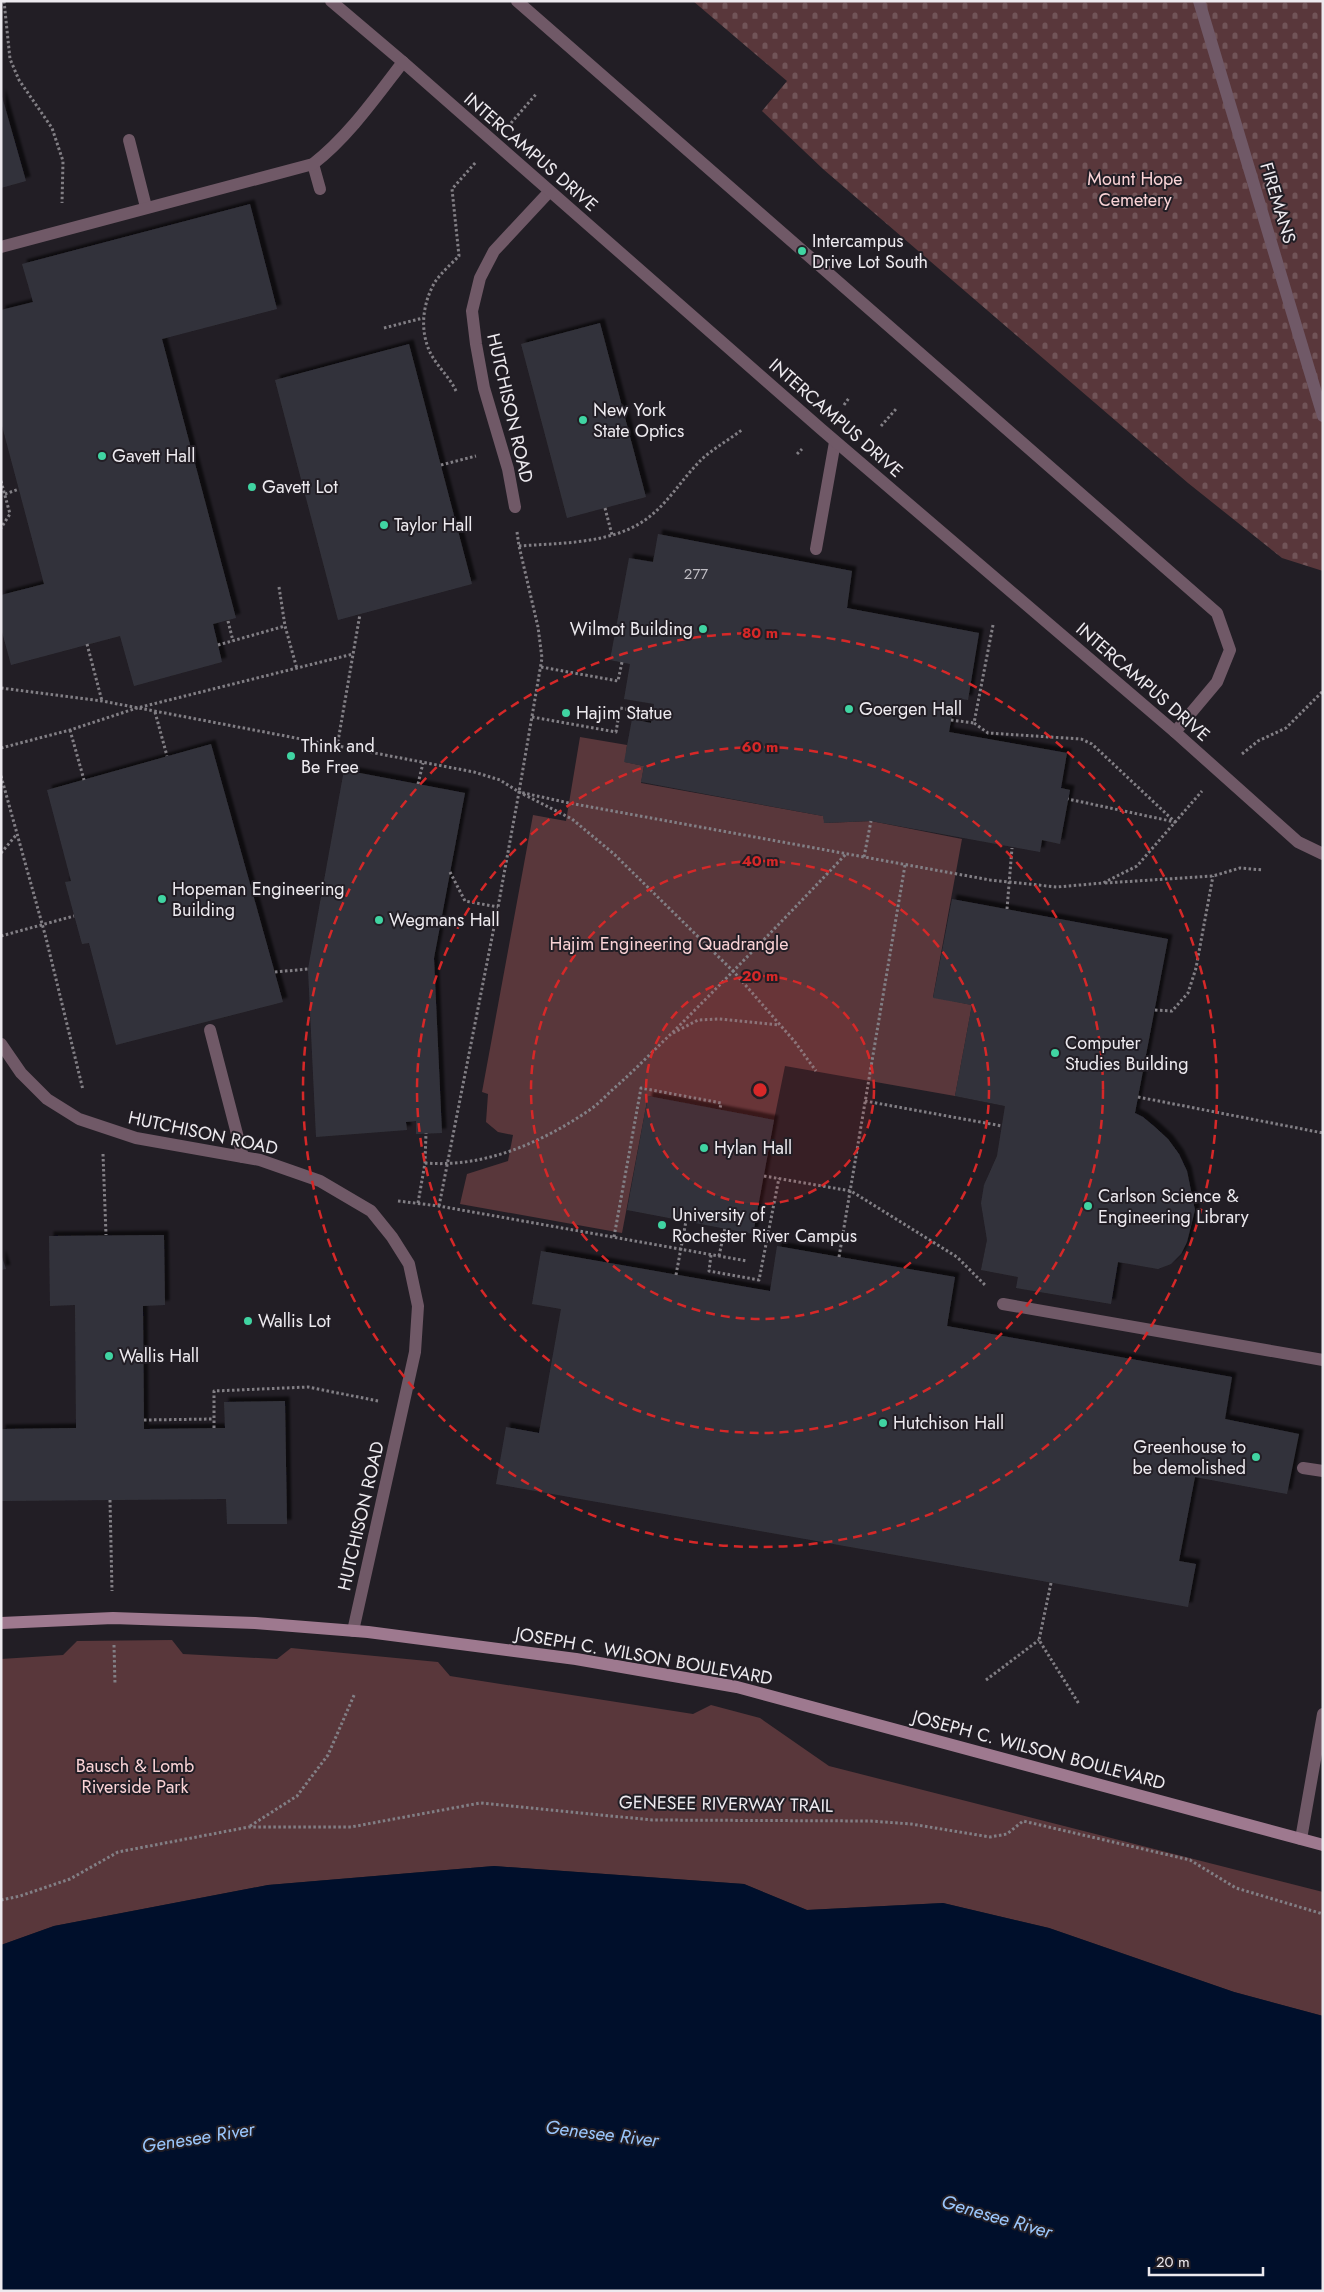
<svg xmlns="http://www.w3.org/2000/svg" width="1324" height="2292" viewBox="0 0 1324 2292" font-family="Jost,sans-serif">
	<style>
		.cemetery { fill: url(#cemetery-stones) }
		.park { fill: #59373b }
		.water { fill: #000f2b }
		.building { fill: #33333b; filter: url(#shadow) }
		.lines { fill: none; stroke-linecap: round; stroke-linejoin: round }
		.path { stroke: #827f85; stroke-width: 3; stroke-dasharray: 2.5 2.5; stroke-linecap: butt }
		.lane { stroke: #705967; stroke-width: 12 }
		.street { stroke: #705967; stroke-width: 12 }
		.secondary { stroke: #9e798f; stroke-width: 12 }
		.path-bridge { stroke: #827f85; stroke-width: 3; stroke-dasharray: 2.5 2.5; stroke-linecap: butt }
		.ring { fill: none; stroke: #d62828; stroke-width: 2.5; stroke-dasharray: 9 6 }
		.poi-dot { fill: #40d4a2; stroke: #221e25; stroke-width: 2 }
		.labels { text-anchor: middle; stroke-width: 4; stroke-linejoin: round; paint-order: stroke }
		.number-label { font-size: 15px; fill: #bebcc2 }
		.street-label { font-size: 18px; fill: #edeaef; stroke: #221e25 }
		.park-label { font-size: 18px; fill: #fad3d6; stroke: #221e25 }
		.poi-label { font-size: 18px; fill: #edeaef; stroke: #221e25; text-anchor: start }
		.water-label { font-size: 19px; font-style: italic; fill: #9ac6fc; stroke: #221e25 }
		.centre { fill: #d62828; stroke: #221e25; stroke-width: 2.5 }
		.ring-label { font-size: 15px; text-anchor: middle; font-weight: bold; fill: #d62828; stroke: #221e25; stroke-width: 4; stroke-linejoin: round; paint-order: stroke }
	</style>
	<defs>
		<pattern id="cemetery-stones" width="16" height="16" patternUnits="userSpaceOnUse" patternTransform="scale(1.25)"><rect width="16" height="16" fill="#59373b"/><path d="M2 7V4a2 2 0 0 1 4 0v3zM10 15v-3a2 2 0 0 1 4 0v3z" fill="#715458"/></pattern>
		<filter id="shadow"><feDropShadow dx="4.5" dy="-4.5" stdDeviation="1" flood-color="#0009"/></filter>
	</defs>
	<rect width="100%" height="100%" fill="#221e25"/>
	<!-- cemetery -->
	<path class="cemetery" d="M 693,1 L 1323,1 L 1323,571 L 1282,558 L 1188,483 L 823,169 L 762,111 L 787,81 Z"/>
	<!-- park -->
	<g class="park">
		<path d="M 580,737 L 627,745 L 625,762 L 644,766 L 641,783 L 823,816 L 825,823 L 871,821 L 962,839 L 933,997 L 972,1005 L 955,1096 L 785,1066 L 774,1120 L 648,1096 L 622,1233 L 460,1204 L 467,1174 L 508,1161 L 513,1135 L 498,1132 L 486,1122 L 488,1094 L 482,1092 L 533,815 L 566,821 Z"/>
		<path d="M 172,1640 L 183,1654 L 277,1659 L 291,1648 L 438,1662 L 450,1676 L 693,1714 L 711,1705 L 760,1718 L 829,1766 L 1323,1892 L 1323,2016 L 1234,1992 L 1049,1928 L 943,1903 L 807,1910 L 744,1884 L 494,1866 L 268,1885 L 54,1926 L 1,1945 L 1,1659 L 63,1655 L 77,1641 Z"/>
	</g>
	<!-- water -->
	<path class="water" d="M 494,1866 L 744,1884 L 807,1910 L 943,1903 L 1049,1928 L 1234,1992 L 1323,2016 L 1323,2291 L 1,2291 L 1,1945 L 54,1926 L 268,1885 Z"/>
	<!-- building -->
	<g class="building">
		<path d="M 1,93 L 26,181 L 1,188 Z"/>
		<path d="M 250,204 L 277,309 L 162,339 L 236,618 L 213,624 L 222,662 L 134,686 L 120,636 L 11,665 L 1,628 L 1,595 L 44,584 L 1,422 L 1,310 L 33,302 L 22,264 Z"/>
		<path d="M 600,323 L 646,497 L 567,518 L 521,344 Z"/>
		<path d="M 409,344 L 472,584 L 338,620 L 275,380 Z"/>
		<path d="M 658,534 L 852,571 L 847,608 L 979,633 L 968,700 L 955,698 L 949,732 L 1067,753 L 1061,788 L 1070,790 L 1060,844 L 1042,840 L 1040,852 L 871,821 L 824,823 L 823,816 L 641,782 L 644,766 L 624,762 L 632,719 L 651,723 L 654,704 L 624,699 L 630,664 L 610,660 L 629,558 L 653,562 Z"/>
		<path d="M 211,744 L 283,1002 L 116,1045 L 89,943 L 82,944 L 65,882 L 71,881 L 47,790 Z"/>
		<path d="M 344,770 L 465,793 L 434,958 L 442,1133 L 416,1134 L 416,1121 L 406,1122 L 407,1130 L 316,1137 L 308,969 Z"/>
		<path d="M 952,899 L 1168,939 L 1135,1113 L 1143,1117 L 1155,1127 L 1168,1139 L 1179,1154 L 1187,1171 L 1195,1210 L 1187,1242 L 1181,1254 L 1171,1264 L 1158,1269 L 1118,1262 L 1111,1304 L 1016,1288 L 1018,1277 L 981,1270 L 987,1240 L 981,1203 L 984,1185 L 997,1156 L 1005,1106 L 955,1096 L 972,1005 L 933,998 Z"/>
		<path d="M 648,1096 L 774,1120 L 753,1234 L 627,1210 Z"/>
		<path d="M 164,1235 L 165,1305 L 143,1306 L 144,1429 L 225,1428 L 224,1402 L 285,1401 L 287,1524 L 227,1524 L 226,1499 L 1,1501 L 1,1429 L 76,1428 L 75,1305 L 50,1306 L 49,1236 Z"/>
		<path d="M 777,1246 L 955,1277 L 947,1326 L 1232,1377 L 1225,1419 L 1299,1434 L 1287,1494 L 1195,1477 L 1179,1561 L 1196,1564 L 1188,1607 L 496,1484 L 506,1427 L 539,1433 L 561,1309 L 532,1304 L 541,1251 L 770,1291 Z"/>
		<path d="M 1,1254 L 6,1269 L 1,1270 Z"/>
	</g>
	<g class="lines">
		<!-- path -->
		<g class="path">
			<path d="M 4,1 L 10,59 L 19,80 L 52,128 L 63,161 L 62,203"/>
			<path d="M 511,123 L 537,93"/>
			<path d="M 384,328 L 423,318"/>
			<path d="M 456,391 C 450,378 439,368 432,356 C 419,333 422,304 435,282 C 441,273 451,264 459,256 L 452,189 L 476,162"/>
			<path d="M 844,405 L 849,398"/>
			<path d="M 881,426 L 896,409"/>
			<path d="M 797,454 L 802,449"/>
			<path d="M 441,465 L 476,456"/>
			<path d="M 1,481 L 10,514 L 1,528"/>
			<path d="M 5,494 L 19,489"/>
			<path d="M 605,508 L 612,535"/>
			<path d="M 517,532 L 519,546 L 538,627 L 542,658 L 519,792"/>
			<path d="M 519,546 C 559,543 611,544 645,520 C 667,505 681,480 700,461 C 712,449 729,440 743,429"/>
			<path d="M 279,587 L 285,626"/>
			<path d="M 228,621 L 233,641"/>
			<path d="M 993,625 L 974,723 L 988,733 L 1081,739 L 1092,744 L 1175,822 L 1068,799"/>
			<path d="M 87,644 L 102,701"/>
			<path d="M 218,645 L 285,626 L 297,669"/>
			<path d="M 541,667 L 618,681 L 622,662"/>
			<path d="M 1,688 L 102,701 L 474,772 L 500,780 L 519,792 L 572,819 L 614,854 L 734,972 L 795,1042 L 816,1071"/>
			<path d="M 155,712 L 167,756"/>
			<path d="M 532,717 L 616,732 L 620,708 L 652,714"/>
			<path d="M 951,720 L 974,723"/>
			<path d="M 70,730 L 84,780"/>
			<path d="M 337,747 L 360,614"/>
			<path d="M 1,748 L 70,730 L 137,708 L 353,654"/>
			<path d="M 1242,754 L 1258,741 L 1286,728 L 1323,691"/>
			<path d="M 1,776 L 46,938 L 83,1090"/>
			<path d="M 418,784 L 423,763"/>
			<path d="M 1,853 L 17,834"/>
			<path d="M 864,857 L 871,821"/>
			<path d="M 450,872 L 465,901 L 498,907"/>
			<path d="M 1105,883 L 1213,876 L 1240,868 L 1263,870"/>
			<path d="M 1,936 L 74,916"/>
			<path d="M 275,972 L 308,969"/>
			<path d="M 1155,1010 L 1172,1011 L 1188,993 L 1196,968 L 1213,876"/>
			<path d="M 673,1033 L 698,1020 L 719,1019 L 779,1025"/>
			<path d="M 1138,1097 L 1323,1133"/>
			<path d="M 865,1101 L 1002,1126"/>
			<path d="M 103,1154 L 106,1235"/>
			<path d="M 425,1163 C 483,1168 541,1143 588,1111 C 596,1106 604,1098 611,1091 C 633,1072 653,1051 674,1031 C 732,973 789,914 846,854"/>
			<path d="M 764,1176 L 851,1191 L 957,1257 L 986,1286"/>
			<path d="M 398,1201 L 439,1206 L 747,1261"/>
			<path d="M 418,1203 L 425,1163 L 426,1133"/>
			<path d="M 439,1206 L 498,907 L 519,792 L 569,803 L 990,880 L 1057,887 L 1103,883 L 1137,866 L 1202,791"/>
			<path d="M 614,1237 L 641,1088 L 721,1103 L 720,1109"/>
			<path d="M 711,1255 L 709,1271 L 759,1280 L 779,1178"/>
			<path d="M 719,1256 L 725,1228"/>
			<path d="M 839,1257 L 905,865"/>
			<path d="M 144,1420 L 214,1419"/>
			<path d="M 214,1428 L 214,1391 L 308,1387 L 378,1401"/>
			<path d="M 110,1500 L 112,1591"/>
			<path d="M 1051,1583 L 1039,1640 L 1079,1704"/>
			<path d="M 114,1645 L 115,1685"/>
			<path d="M 986,1680 L 1039,1640"/>
			<path d="M 250,1826 L 297,1796 L 328,1755 L 355,1693"/>
			<path d="M 1,1900 L 20,1896 L 70,1879 L 118,1852 L 249,1827 L 351,1827 L 480,1803 L 652,1820 L 871,1821 L 911,1824 L 990,1837 L 1007,1834 L 1023,1821 L 1190,1860 L 1236,1888 L 1323,1914"/>
		</g>
		<!-- lane -->
		<g class="lane">
			<path d="M 517,1 L 1217,613 L 1230,650 L 1217,682 L 1175,732"/>
			<path d="M 1199,1 L 1323,416"/>
			<path d="M 129,140 L 146,207"/>
			<path d="M 313,164 L 320,189"/>
			<path d="M 1,247 L 313,164 C 348,137 376,97 403,62"/>
			<path d="M 515,507 L 508,469 L 484,388 L 476,344 L 472,311 L 480,278 L 494,251 L 549,192"/>
			<path d="M 816,549 L 835,442"/>
			<path d="M 210,1030 L 243,1157"/>
			<path d="M 1,1044 L 21,1073 L 47,1099 L 79,1119 L 136,1138 L 260,1160 L 320,1181 L 371,1211 L 392,1237 L 409,1264 L 418,1306 L 415,1352 L 353,1631"/>
			<path d="M 1003,1304 L 1323,1360"/>
			<path d="M 1303,1468 L 1323,1471"/>
		</g>
		<!-- street -->
		<g class="street">
			<path d="M 331,1 L 403,62 L 821,429 L 1175,732 L 1298,842 L 1323,854"/>
			<path d="M 1301,1839 L 1323,1714"/>
		</g>
		<!-- secondary -->
		<path class="secondary" d="M 1,1623 L 113,1618 L 255,1623 L 368,1632 L 576,1659 L 737,1687 L 1323,1845"/>
		<!-- path-bridge -->
		<g class="path-bridge">
			<path d="M 1007,909 L 1012,848"/>
			<path d="M 676,1275 L 686,1221"/>
		</g>
	</g>
	<!-- distance rings -->
	<circle cx="760" cy="1090" r="114" fill="#d62828" fill-opacity=".12"/>
	<g class="ring">
		<circle cx="760" cy="1090" r="114"/>
		<circle cx="760" cy="1090" r="229"/>
		<circle cx="760" cy="1090" r="343"/>
		<circle cx="760" cy="1090" r="457"/>
	</g>
	<!-- markers -->
	<g class="poi-dot">
		<circle cx="802" cy="251" r="5"/>
		<circle cx="583" cy="420" r="5"/>
		<circle cx="102" cy="456" r="5"/>
		<circle cx="252" cy="487" r="5"/>
		<circle cx="384" cy="525" r="5"/>
		<circle cx="703" cy="629" r="5"/>
		<circle cx="849" cy="709" r="5"/>
		<circle cx="566" cy="713" r="5"/>
		<circle cx="291" cy="756" r="5"/>
		<circle cx="162" cy="899" r="5"/>
		<circle cx="379" cy="920" r="5"/>
		<circle cx="1055" cy="1053" r="5"/>
		<circle cx="704" cy="1148" r="5"/>
		<circle cx="1088" cy="1206" r="5"/>
		<circle cx="662" cy="1225" r="5"/>
		<circle cx="248" cy="1321" r="5"/>
		<circle cx="109" cy="1356" r="5"/>
		<circle cx="883" cy="1423" r="5"/>
		<circle cx="1256" cy="1457" r="5"/>
	</g>
	<g class="labels">
		<!-- number labels -->
		<g class="number-label">
			<text x="696" y="579">277</text>
		</g>
		<!-- street labels -->
		<g class="street-label">
			<text transform="translate(531 152) rotate(41)" y="6">INTERCAMPUS DRIVE</text>
			<text transform="translate(1278 203) rotate(73)" y="6">FIREMANS</text>
			<text transform="translate(510 408) rotate(77)" y="6">HUTCHISON ROAD</text>
			<text transform="translate(836 418) rotate(41)" y="6">INTERCAMPUS DRIVE</text>
			<text transform="translate(1143 682) rotate(41)" y="6">INTERCAMPUS DRIVE</text>
			<text transform="translate(203 1133) rotate(12)" y="6">HUTCHISON ROAD</text>
			<text transform="translate(361 1516) rotate(-77)" y="6">HUTCHISON ROAD</text>
			<text transform="translate(644 1656) rotate(10)" y="6">JOSEPH C. WILSON BOULEVARD</text>
			<text transform="translate(1039 1750) rotate(15)" y="6">JOSEPH C. WILSON BOULEVARD</text>
			<text transform="translate(726 1804) rotate(1)" y="6">GENESEE RIVERWAY TRAIL</text>
		</g>
		<!-- park labels -->
		<g class="park-label">
			<text x="1135" y="185">Mount Hope<tspan x="1135" dy="21">Cemetery</tspan></text>
			<text x="669" y="950">Hajim Engineering Quadrangle</text>
			<text x="135" y="1772">Bausch &amp; Lomb<tspan x="135" dy="21">Riverside Park</tspan></text>
		</g>
		<!-- poi labels -->
		<g class="poi-label">
			<text x="812" y="247">Intercampus<tspan x="812" dy="21">Drive Lot South</tspan></text>
			<text x="593" y="416">New York<tspan x="593" dy="21">State Optics</tspan></text>
			<text x="112" y="462">Gavett Hall</text>
			<text x="262" y="493">Gavett Lot</text>
			<text x="394" y="531">Taylor Hall</text>
			<text x="693" y="635" text-anchor="end">Wilmot Building</text>
			<text x="859" y="715">Goergen Hall</text>
			<text x="576" y="719">Hajim Statue</text>
			<text x="301" y="752">Think and<tspan x="301" dy="21">Be Free</tspan></text>
			<text x="172" y="895">Hopeman Engineering<tspan x="172" dy="21">Building</tspan></text>
			<text x="389" y="926">Wegmans Hall</text>
			<text x="1065" y="1049">Computer<tspan x="1065" dy="21">Studies Building</tspan></text>
			<text x="714" y="1154">Hylan Hall</text>
			<text x="1098" y="1202">Carlson Science &amp;<tspan x="1098" dy="21">Engineering Library</tspan></text>
			<text x="672" y="1221">University of<tspan x="672" dy="21">Rochester River Campus</tspan></text>
			<text x="258" y="1327">Wallis Lot</text>
			<text x="119" y="1362">Wallis Hall</text>
			<text x="893" y="1429">Hutchison Hall</text>
			<text x="1246" y="1453" text-anchor="end">Greenhouse to<tspan x="1246" dy="21">be demolished</tspan></text>
		</g>
		<!-- water labels -->
		<g class="water-label">
			<text transform="translate(602 2133) rotate(7)" y="7">Genesee River</text>
			<text transform="translate(198 2137) rotate(-9)" y="7">Genesee River</text>
			<text transform="translate(997 2216) rotate(16)" y="7">Genesee River</text>
		</g>
	</g>
	<circle cx="760" cy="1090" r="8" class="centre"/>
	<g class="ring-label">
		<text x="760" y="638">80 m</text>
		<text x="760" y="752">60 m</text>
		<text x="760" y="866">40 m</text>
		<text x="760" y="981">20 m</text>
	</g>
	<!-- border -->
	<rect width="1324" height="2292" fill="none" stroke="#edeaef" stroke-width="5"/>
	<!-- scale -->
	<path d="M1149 2267v8h114v-8" fill="none" stroke="#edeaef" stroke-width="2.5"/>
	<text x="1156" y="2267" font-size="15" fill="#edeaef" stroke="#221e25" stroke-width="4" paint-order="stroke">20 m</text>
</svg>
